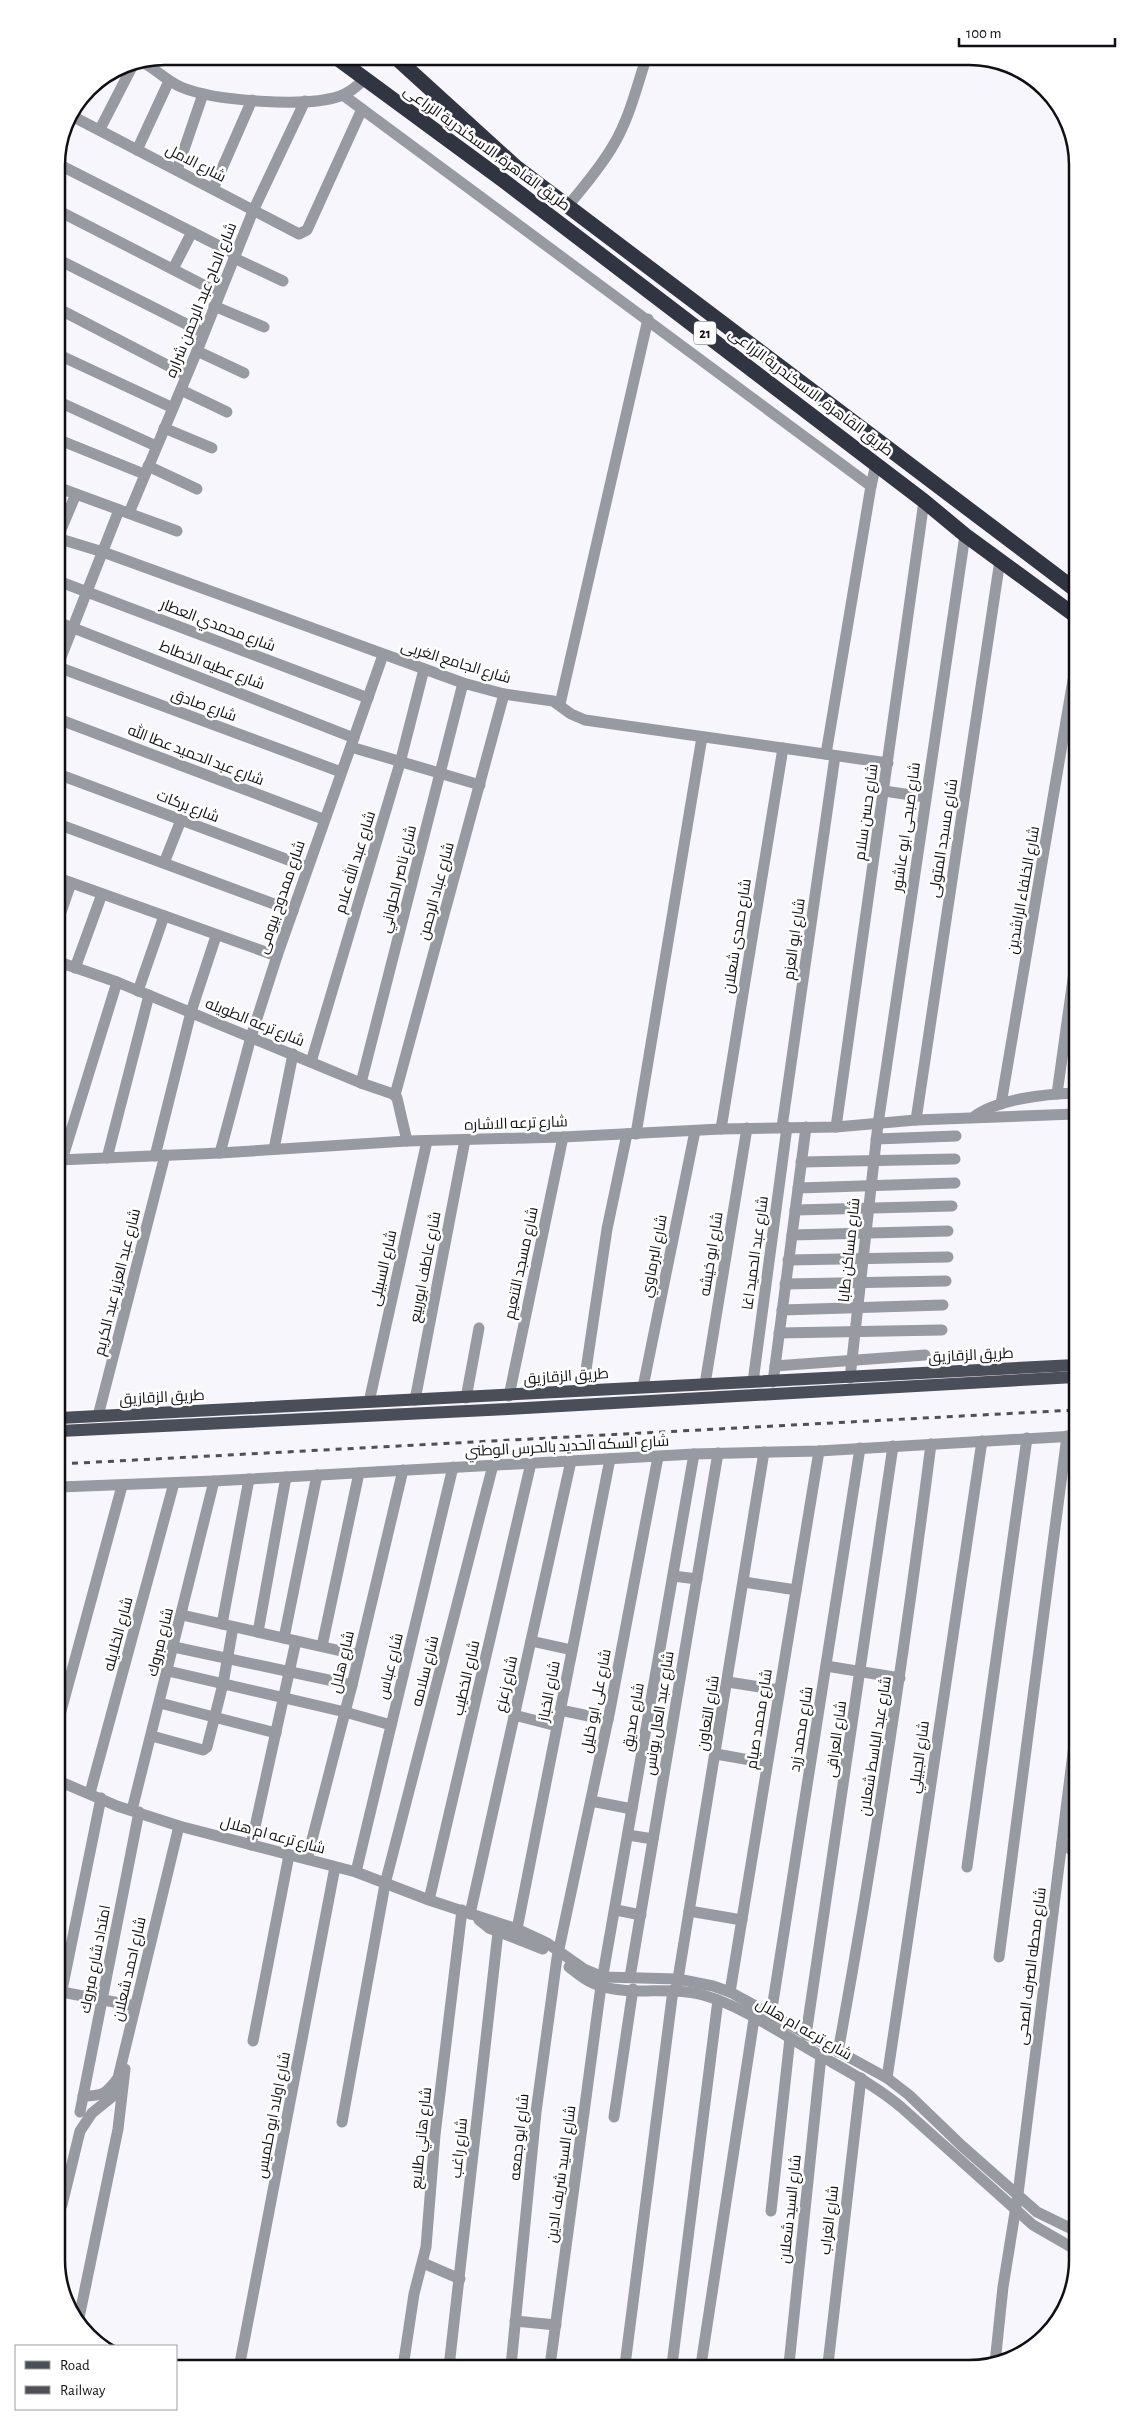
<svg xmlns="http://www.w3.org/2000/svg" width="1134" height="2425" viewBox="0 0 1134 2425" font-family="'Alegreya Sans',Cairo,sans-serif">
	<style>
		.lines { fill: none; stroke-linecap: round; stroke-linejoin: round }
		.minor { stroke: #979aa0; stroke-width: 11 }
		.major { stroke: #4a4e59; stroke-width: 12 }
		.highway { stroke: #303541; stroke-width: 15 }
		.rail { stroke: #504f55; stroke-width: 3; stroke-dasharray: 6 6; stroke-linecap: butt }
		.labels { text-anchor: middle; stroke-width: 5; stroke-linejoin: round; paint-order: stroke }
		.shield { fill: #fff; stroke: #58575a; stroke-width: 1 }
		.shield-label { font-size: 14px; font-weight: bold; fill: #100f14 }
		.street-label { font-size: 15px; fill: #100f14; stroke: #fff }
		.rim { fill: none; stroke: #100f14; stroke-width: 2.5 }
	</style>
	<rect width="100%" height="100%" fill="#f7f6fd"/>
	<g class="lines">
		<!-- minor -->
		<g class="minor">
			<path d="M 140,61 C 154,67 166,81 181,87 C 214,101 307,108 340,96 C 350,93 357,86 365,79"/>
			<path d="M 343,95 L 871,486 L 876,464"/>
			<path d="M 70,115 L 299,234 L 307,230 L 362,109"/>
			<path d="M 100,129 L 134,63"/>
			<path d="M 137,150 L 169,81"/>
			<path d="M 56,163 L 235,254"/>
			<path d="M 177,170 L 203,94"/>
			<path d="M 213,189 L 252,100"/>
			<path d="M 568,206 C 584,186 601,167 614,144 C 630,117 637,85 647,56"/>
			<path d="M 57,210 L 219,293"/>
			<path d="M 234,258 L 283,281"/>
			<path d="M 57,259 L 204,333"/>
			<path d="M 173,269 L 192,232"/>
			<path d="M 214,306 L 264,327"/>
			<path d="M 57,308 L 186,375"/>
			<path d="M 197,351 L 244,373"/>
			<path d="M 57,354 L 173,408"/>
			<path d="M 181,390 L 227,412"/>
			<path d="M 57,401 L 156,446"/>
			<path d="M 164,428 L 212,448"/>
			<path d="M 57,439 L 144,474"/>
			<path d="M 148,466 L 197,489"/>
			<path d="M 57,487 L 177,531"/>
			<path d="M 129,513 L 197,351 L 253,211 L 305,101"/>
			<path d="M 57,538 L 103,552 L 463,683 L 504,694 L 553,701 L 571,714 L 585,720 L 888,763"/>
			<path d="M 57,539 L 76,494"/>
			<path d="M 58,581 L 368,698"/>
			<path d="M 58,622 L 354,738"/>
			<path d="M 58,665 L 119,510"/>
			<path d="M 58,667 L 341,772"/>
			<path d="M 560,704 L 648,319"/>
			<path d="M 58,719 L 323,819"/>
			<path d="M 351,747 L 480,785"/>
			<path d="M 826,754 L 871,486"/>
			<path d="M 58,774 L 307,867"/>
			<path d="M 884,791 L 925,797"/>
			<path d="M 58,824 L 293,911"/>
			<path d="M 164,863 L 181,820"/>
			<path d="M 58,878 L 277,956"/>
			<path d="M 58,921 L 71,883"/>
			<path d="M 59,962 L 117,982 L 361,1083 L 393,1094 L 397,1098 L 407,1141"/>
			<path d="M 75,968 L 102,894"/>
			<path d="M 59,976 L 63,964"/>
			<path d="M 138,991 L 164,916"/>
			<path d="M 311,1062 L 400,763 L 424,669"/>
			<path d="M 361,1083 L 463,683"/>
			<path d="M 1057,1094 L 1074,972"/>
			<path d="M 395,1095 L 504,694"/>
			<path d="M 1001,1104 L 1073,680"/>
			<path d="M 975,1116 C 999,1099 1045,1094 1075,1093"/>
			<path d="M 916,1120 L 1000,560"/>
			<path d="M 782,1127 L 835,756"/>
			<path d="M 836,1127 L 924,501"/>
			<path d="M 721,1129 L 783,748"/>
			<path d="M 636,1134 L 702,737"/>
			<path d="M 876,1139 L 956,1136"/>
			<path d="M 274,1149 L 293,1054"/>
			<path d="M 220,1153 L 251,1037 L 277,956 L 383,655"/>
			<path d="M 155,1156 L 191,1012 L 216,936"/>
			<path d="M 107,1158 L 149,995"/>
			<path d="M 59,1160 L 220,1153 L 407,1141 L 563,1137 L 721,1129 L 836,1127 L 916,1120 L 1075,1114"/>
			<path d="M 62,1160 L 117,982"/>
			<path d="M 801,1162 L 955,1159"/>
			<path d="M 798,1188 L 955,1183"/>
			<path d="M 795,1210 L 952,1206"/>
			<path d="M 792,1235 L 948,1231"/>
			<path d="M 788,1260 L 948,1257"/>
			<path d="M 785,1284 L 946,1281"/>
			<path d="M 782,1310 L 943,1305"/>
			<path d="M 779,1333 L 942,1330"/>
			<path d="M 775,1366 L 925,1355"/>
			<path d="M 850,1378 L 878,1124 L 965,535"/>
			<path d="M 753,1382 L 787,1127"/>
			<path d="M 773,1382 L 806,1127"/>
			<path d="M 705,1384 L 747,1128"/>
			<path d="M 643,1387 L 695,1131"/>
			<path d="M 583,1390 L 607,1229 L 627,1134"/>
			<path d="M 509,1396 L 563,1137"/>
			<path d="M 466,1398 L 479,1328"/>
			<path d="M 415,1400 L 465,1140"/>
			<path d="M 369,1402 L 427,1141"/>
			<path d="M 98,1416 L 165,1155"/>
			<path d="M 60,1487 L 214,1481 L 694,1454 L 819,1451 L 1075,1436"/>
			<path d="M 673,1576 L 697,1579"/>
			<path d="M 744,1582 L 796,1590"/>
			<path d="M 182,1615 L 359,1655"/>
			<path d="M 222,1624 L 249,1479"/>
			<path d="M 258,1632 L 286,1477"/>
			<path d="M 284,1638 L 317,1475"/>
			<path d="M 531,1641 L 572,1650"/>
			<path d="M 322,1646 L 359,1473"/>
			<path d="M 174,1647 L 352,1685"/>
			<path d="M 826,1666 L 900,1678"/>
			<path d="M 168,1671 L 345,1712 L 391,1725"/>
			<path d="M 728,1682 L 779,1690"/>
			<path d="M 160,1703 L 276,1733"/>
			<path d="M 560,1710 L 608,1720"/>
			<path d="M 61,1711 L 122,1486"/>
			<path d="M 514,1715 L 557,1726"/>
			<path d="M 152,1736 L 203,1750 L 207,1747 L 223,1684 L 233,1627"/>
			<path d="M 716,1754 L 767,1763"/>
			<path d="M 61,1782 L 117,1806 L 179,1826 L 356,1872 L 429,1900 L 517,1929 L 547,1943 L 584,1969 L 603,1977 L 678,1979 L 713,1986 L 730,1992 L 887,2078 L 909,2095 L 962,2146 L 1037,2212 L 1078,2232"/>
			<path d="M 90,1793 L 174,1483"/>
			<path d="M 591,1801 L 632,1809"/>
			<path d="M 132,1810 L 214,1481"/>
			<path d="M 628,1835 L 653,1839"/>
			<path d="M 1062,1843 L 1077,1854"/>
			<path d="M 251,1845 L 296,1641"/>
			<path d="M 307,1859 L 352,1685 L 403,1470"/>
			<path d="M 967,1867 L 1027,1438"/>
			<path d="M 356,1872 L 453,1467"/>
			<path d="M 429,1900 L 531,1463"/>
			<path d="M 616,1910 L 641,1915"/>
			<path d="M 689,1911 L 742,1920"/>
			<path d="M 470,1914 L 571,1461"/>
			<path d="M 479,1920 L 489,1928 L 543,1949"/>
			<path d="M 517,1929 L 610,1459"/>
			<path d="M 999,1957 L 1067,1436"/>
			<path d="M 569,1967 C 579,1975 589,1983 601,1986 C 633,1996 669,1986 703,1995 C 745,2007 783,2035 821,2056 C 849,2072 876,2086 901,2107 L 1033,2225 L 1078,2251"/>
			<path d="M 630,1977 L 718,1453"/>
			<path d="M 677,1985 L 764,1452"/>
			<path d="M 62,1992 L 135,2006"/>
			<path d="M 730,1992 L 819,1451"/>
			<path d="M 61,1995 L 101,1798"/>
			<path d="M 771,2015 L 860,1448"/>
			<path d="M 806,2035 L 893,1446"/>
			<path d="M 253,2041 L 289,1855"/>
			<path d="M 838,2052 C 875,1850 905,1648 931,1444"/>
			<path d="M 887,2078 L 982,1441"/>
			<path d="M 83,2096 C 103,2096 106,2094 118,2078 L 179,1826"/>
			<path d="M 80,2112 L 139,1812"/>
			<path d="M 614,2117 L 633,1989"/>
			<path d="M 342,2122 L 385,1884 L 493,1465"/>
			<path d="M 62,2205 L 80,2131 L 92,2113 L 118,2092"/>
			<path d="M 771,2211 L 790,2038"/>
			<path d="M 423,2263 L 460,2279"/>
			<path d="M 79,2318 L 118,2129 L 125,2069"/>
			<path d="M 515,2321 L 556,2325"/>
			<path d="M 995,2363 L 1003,2287 L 1018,2194 L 1076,1729"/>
			<path d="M 789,2364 L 821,2056"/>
			<path d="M 828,2364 L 861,2078"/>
			<path d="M 625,2365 L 673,1990"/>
			<path d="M 672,2365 L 718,2000"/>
			<path d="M 701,2365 L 754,2019"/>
			<path d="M 511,2366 L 536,2112 L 557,1958 L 610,1710 L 658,1457"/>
			<path d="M 550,2366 L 601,1986 L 694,1454"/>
			<path d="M 403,2367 L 414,2294 L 426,2247 L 435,2135 L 462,1910"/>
			<path d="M 449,2367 L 498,1932"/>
			<path d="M 239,2368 L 335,1867"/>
		</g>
		<!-- major -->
		<g class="major">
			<path d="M 60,1418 L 1075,1365"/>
			<path d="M 60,1431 L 508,1409 L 1075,1377"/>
		</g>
		<!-- highway -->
		<g class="highway">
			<path d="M 334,56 L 504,181 L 924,501 L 965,535 L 1073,614"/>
			<path d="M 394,56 L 516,167 L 1073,588"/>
		</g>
		<!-- rail -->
		<path class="rail" d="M 60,1464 L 1075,1410"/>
	</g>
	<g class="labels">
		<!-- shield labels -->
		<rect class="shield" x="694" y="321.5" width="22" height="23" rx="4"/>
		<g class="shield-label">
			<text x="705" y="338">21</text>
		</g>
		<!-- street labels -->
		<g class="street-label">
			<text transform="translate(487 148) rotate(36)" y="5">طريق القاهرة, الاسكندرية الزراعى</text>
			<text transform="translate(196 163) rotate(27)" y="5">شارع الامل</text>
			<text transform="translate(201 300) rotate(-68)" y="5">شارع الحاج عبد الرحمن شراره</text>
			<text transform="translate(811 392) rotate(37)" y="5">طريق القاهرة, الاسكندرية الزراعى</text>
			<text transform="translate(218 625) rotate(21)" y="5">شارع محمدي العطار</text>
			<text transform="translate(456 662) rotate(17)" y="5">شارع الجامع الغربى</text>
			<text transform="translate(212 665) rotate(21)" y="5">شارع عطيه الخطاط</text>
			<text transform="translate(204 705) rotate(20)" y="5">شارع صادق</text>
			<text transform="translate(196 755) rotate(21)" y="5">شارع عبد الحميد عطا الله</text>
			<text transform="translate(188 806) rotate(21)" y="5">شارع بركات</text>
			<text transform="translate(866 812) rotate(-82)" y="5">شارع حسن سلام</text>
			<text transform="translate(906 827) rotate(-82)" y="5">شارع صبحى ابو عاشور</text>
			<text transform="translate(943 838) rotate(-81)" y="5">شارع مسجد المتولى</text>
			<text transform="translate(355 862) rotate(-73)" y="5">شارع عبد الله علام</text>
			<text transform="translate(398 879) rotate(-76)" y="5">شارع ناصر الحلواني</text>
			<text transform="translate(1023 890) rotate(-80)" y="5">شارع الخلفاء الراشدين</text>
			<text transform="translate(436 891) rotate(-75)" y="5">شارع عباد الرحمن</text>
			<text transform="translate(281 897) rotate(-71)" y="5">شارع ممدوح بيومى</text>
			<text transform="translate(737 936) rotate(-81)" y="5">شارع حمدى شعلان</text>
			<text transform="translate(794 939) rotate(-82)" y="5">شارع ابو العزم</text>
			<text transform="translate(255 1022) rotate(22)" y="5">شارع ترعه الطويله</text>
			<text transform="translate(516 1123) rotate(-2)" y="5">شارع ترعه الاشاره</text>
			<text transform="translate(849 1250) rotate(-84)" y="5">شارع مساكن طابا</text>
			<text transform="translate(755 1253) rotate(-82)" y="5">شارع عبد الحميد اغا</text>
			<text transform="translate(711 1254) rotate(-81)" y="5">شارع ابو خيشه</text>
			<text transform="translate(654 1256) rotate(-79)" y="5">شارع البرماوي</text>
			<text transform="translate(521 1263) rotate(-78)" y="5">شارع مسجد التنعيم</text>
			<text transform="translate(425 1267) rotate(-79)" y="5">شارع عاطف ابوربيع</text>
			<text transform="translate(383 1268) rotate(-77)" y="5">شارع السبيلى</text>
			<text transform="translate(117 1282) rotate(-76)" y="5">شارع عبد العزيز عبد الكريم</text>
			<text transform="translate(971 1355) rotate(-3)" y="5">طريق الزقازيق</text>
			<text transform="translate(566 1376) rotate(-4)" y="5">طريق الزقازيق</text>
			<text transform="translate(162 1397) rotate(-3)" y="5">طريق الزقازيق</text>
			<text transform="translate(567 1446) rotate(-3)" y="5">شارع السكه الحديد بالحرس الوطني</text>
			<text transform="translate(118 1634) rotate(-75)" y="5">شارع الخلايله</text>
			<text transform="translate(160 1642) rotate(-76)" y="5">شارع مبروك</text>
			<text transform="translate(342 1662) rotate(-77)" y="5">شارع هلال</text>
			<text transform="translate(390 1666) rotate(-76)" y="5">شارع عباس</text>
			<text transform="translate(425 1671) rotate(-76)" y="5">شارع سلامه</text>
			<text transform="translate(466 1678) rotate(-77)" y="5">شارع الخطيب</text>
			<text transform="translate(506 1684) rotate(-77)" y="5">شارع زعزع</text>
			<text transform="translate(549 1691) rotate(-79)" y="5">شارع الخباز</text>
			<text transform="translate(596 1701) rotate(-79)" y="5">شارع على ابو خليل</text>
			<text transform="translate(659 1713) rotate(-81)" y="5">شارع عبد العال يونس</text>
			<text transform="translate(708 1713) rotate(-81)" y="5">شارع التعاون</text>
			<text transform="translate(633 1717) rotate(-80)" y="5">شارع صديق</text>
			<text transform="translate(759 1719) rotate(-81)" y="5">شارع محمد صيام</text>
			<text transform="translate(801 1729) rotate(-81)" y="5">شارع محمد زرد</text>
			<text transform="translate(836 1739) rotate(-82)" y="5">شارع العراقى</text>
			<text transform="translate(875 1746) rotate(-81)" y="5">شارع عبد الباسط شعلان</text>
			<text transform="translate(919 1757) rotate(-82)" y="5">شارع الجبيلي</text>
			<text transform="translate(273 1835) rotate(15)" y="5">شارع ترعه ام هلال</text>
			<text transform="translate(95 1959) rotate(-79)" y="5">امتداد شارع مبروك</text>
			<text transform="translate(1031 1966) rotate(-83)" y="5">شارع محطه الصرف الصحى</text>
			<text transform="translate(129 1969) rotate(-77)" y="5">شارع احمد شعلان</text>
			<text transform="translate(804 2029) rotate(30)" y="5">شارع ترعه ام هلال</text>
			<text transform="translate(273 2115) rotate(-79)" y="5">شارع اولاد ابو حلميس</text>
			<text transform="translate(519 2137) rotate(-84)" y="5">شارع ابو جمعه</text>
			<text transform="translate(421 2138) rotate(-84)" y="5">شارع هاني طلايع</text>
			<text transform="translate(459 2148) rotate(-84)" y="5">شارع راغب</text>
			<text transform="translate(561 2174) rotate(-82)" y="5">شارع السيد شريف الدين</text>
			<text transform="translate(790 2209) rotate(-84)" y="5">شارع السيد شعلان</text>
			<text transform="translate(829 2220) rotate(-83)" y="5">شارع الغراب</text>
		</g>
	</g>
	<!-- crop -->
	<path d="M0 0H1134V2425H0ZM165 65H969A100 100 0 0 1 1069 165V2260A100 100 0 0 1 969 2360H165A100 100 0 0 1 65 2260V165A100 100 0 0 1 165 65Z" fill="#fff" fill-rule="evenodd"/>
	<path class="rim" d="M165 65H969A100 100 0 0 1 1069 165V2260A100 100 0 0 1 969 2360H165A100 100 0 0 1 65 2260V165A100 100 0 0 1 165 65Z"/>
	<!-- legend -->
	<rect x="15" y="2345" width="162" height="65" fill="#ffffff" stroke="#9f9fa1"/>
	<rect x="25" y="2361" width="25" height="8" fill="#4a4e59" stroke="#9f9fa1"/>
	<text x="60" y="2370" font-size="15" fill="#100f14">Road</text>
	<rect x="25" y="2386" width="25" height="8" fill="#504f55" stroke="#9f9fa1"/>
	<text x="60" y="2395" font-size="15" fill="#100f14">Railway</text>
	<!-- scale -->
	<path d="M959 38v8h156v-8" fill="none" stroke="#100f14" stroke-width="2.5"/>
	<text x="966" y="38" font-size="15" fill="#100f14" stroke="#ffffff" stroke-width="4" paint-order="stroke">100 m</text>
</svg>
